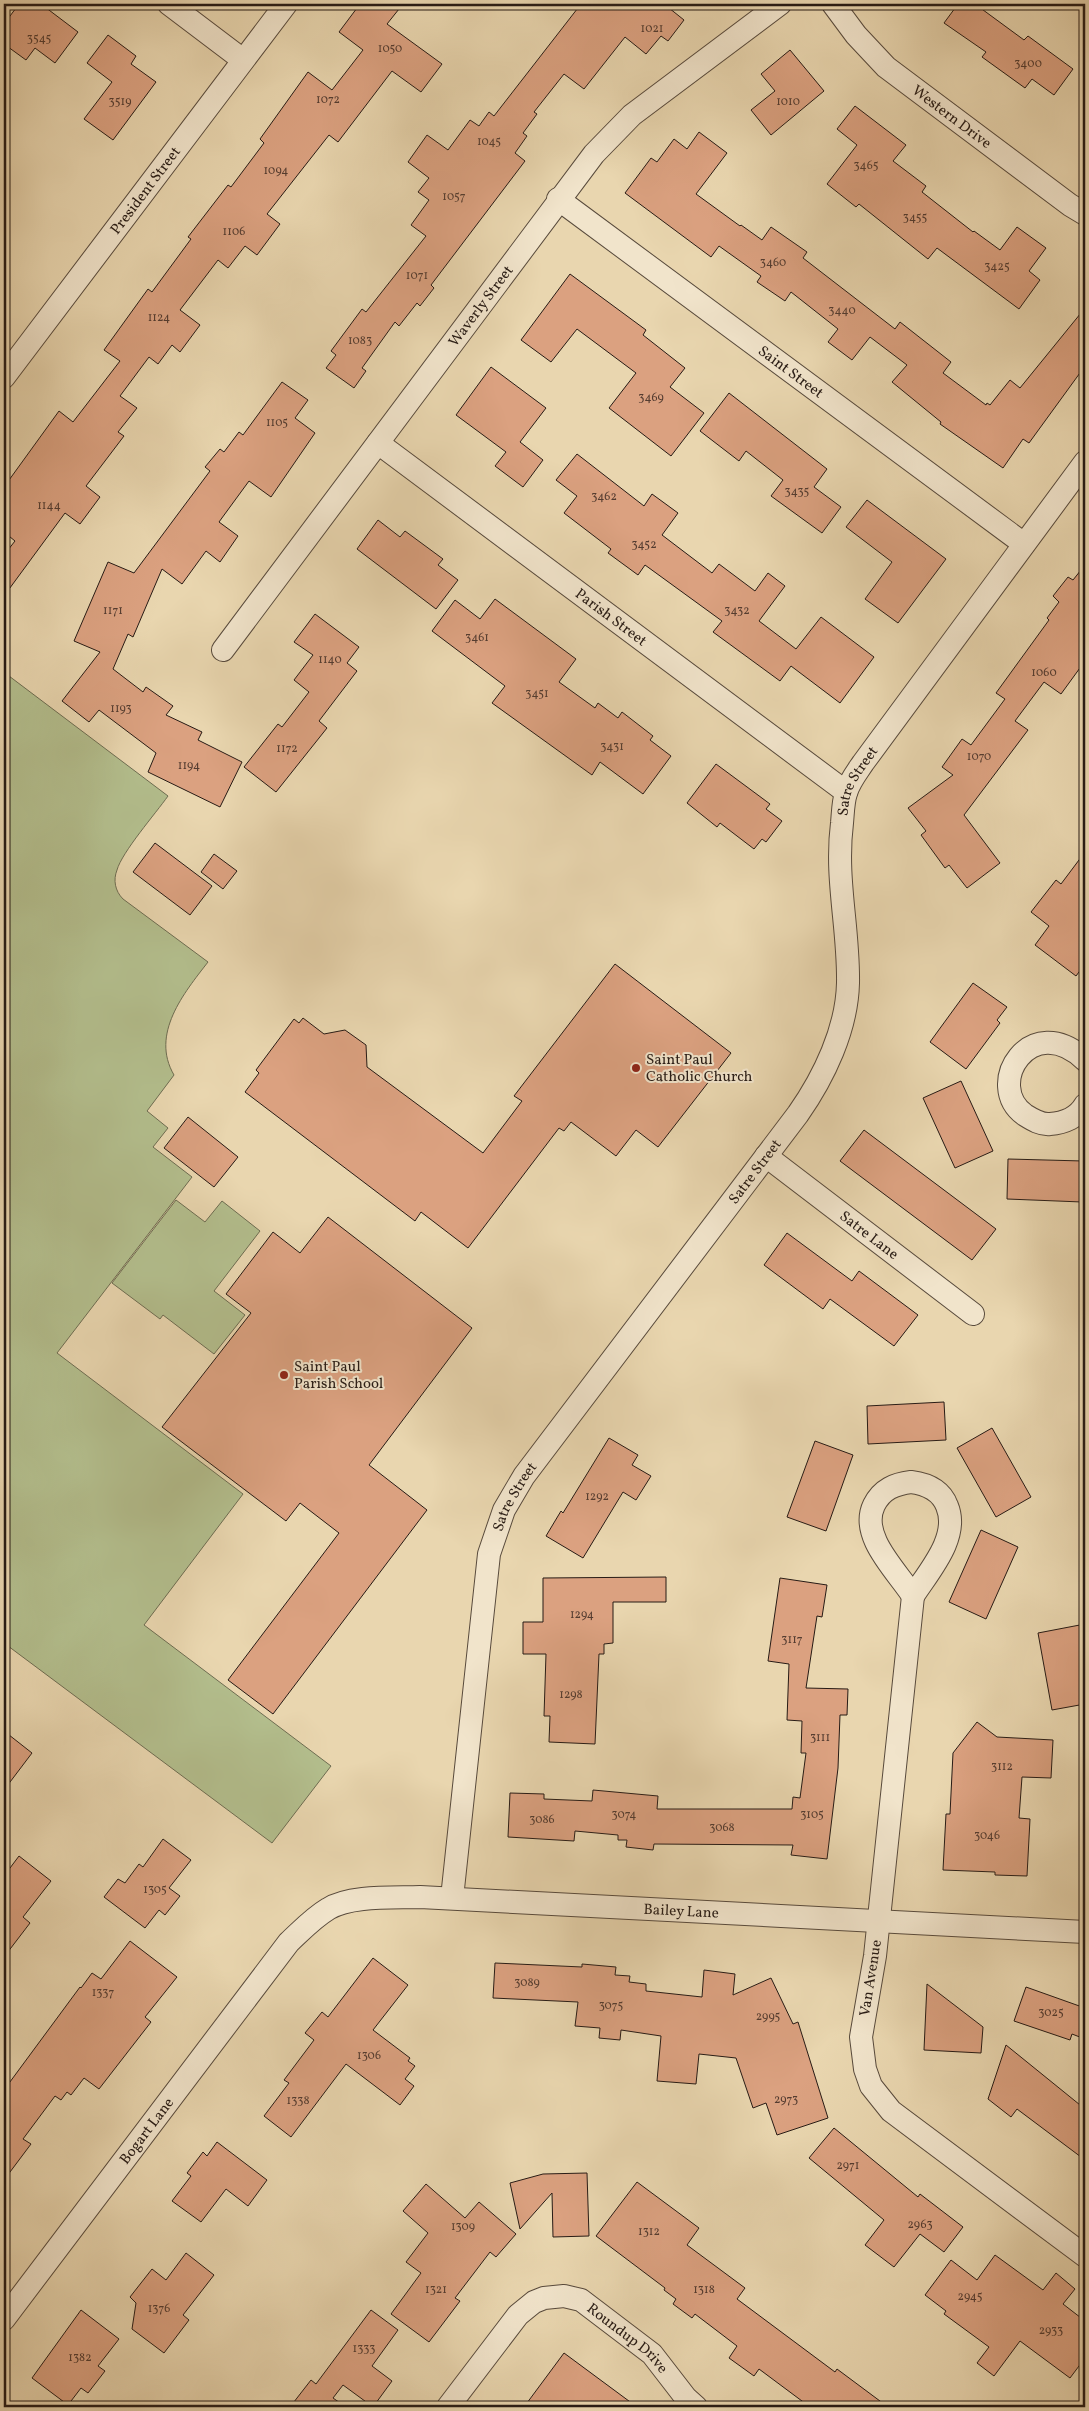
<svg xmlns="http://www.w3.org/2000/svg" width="1089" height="2411" viewBox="0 0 1089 2411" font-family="Vollkorn,serif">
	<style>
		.green { fill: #b3be8d; stroke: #6d6c51 }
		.building { fill: #dba180; stroke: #271b15 }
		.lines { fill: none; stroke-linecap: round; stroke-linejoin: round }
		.minor-casing { stroke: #584a3c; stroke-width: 24 }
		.minor { stroke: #f1e4cb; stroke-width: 22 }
		.poi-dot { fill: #8f2418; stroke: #f1e4cb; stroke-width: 2 }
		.labels { text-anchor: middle; stroke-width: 4; stroke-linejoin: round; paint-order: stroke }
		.number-label { font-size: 12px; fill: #543c30 }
		.street-label { font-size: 15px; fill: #271b15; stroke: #f1e4cb }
		.poi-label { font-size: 15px; fill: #271b15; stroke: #f1e4cb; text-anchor: start }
	</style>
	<rect width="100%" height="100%" fill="#e9d6af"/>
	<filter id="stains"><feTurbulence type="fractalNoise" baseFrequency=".004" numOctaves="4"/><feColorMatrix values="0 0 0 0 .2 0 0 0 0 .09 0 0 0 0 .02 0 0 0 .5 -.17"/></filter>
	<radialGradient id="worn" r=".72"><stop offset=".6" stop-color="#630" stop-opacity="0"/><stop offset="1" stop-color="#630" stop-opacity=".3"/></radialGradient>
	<!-- green -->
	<g class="green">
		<path d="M 9,676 L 168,796 C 156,813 122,852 117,870 C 113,880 115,891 123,899 L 208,962 C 184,993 150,1034 174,1075 L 147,1111 L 168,1128 L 153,1147 L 192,1177 L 57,1353 L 243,1494 L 144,1625 L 331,1766 L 272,1843 L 4,1643 L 4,682 Z"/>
		<path d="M 176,1200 L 205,1222 L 222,1201 L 260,1231 L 214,1291 L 245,1315 L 214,1354 L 163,1315 L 160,1319 L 112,1283 Z"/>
	</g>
	<!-- building -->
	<g class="building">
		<path d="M 19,4 L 41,4 L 78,32 L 55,63 L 35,48 L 26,60 L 4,44 L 4,24 Z"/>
		<path d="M 360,4 L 403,4 L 387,24 L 442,64 L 421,92 L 392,71 L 338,142 L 329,135 L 267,214 L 280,224 L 257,255 L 245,246 L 228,268 L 218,260 L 180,310 L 200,325 L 180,352 L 172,345 L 158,364 L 149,357 L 120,396 L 137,408 L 118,432 L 124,436 L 86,486 L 100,497 L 80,524 L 65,513 L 4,596 L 4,555 L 15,541 L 4,532 L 4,487 L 59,411 L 73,422 L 120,361 L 104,350 L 148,289 L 152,292 L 191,239 L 188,237 L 228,185 L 231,187 L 264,143 L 260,139 L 308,72 L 332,90 L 363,50 L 339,32 Z"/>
		<path d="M 581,4 L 664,4 L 684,20 L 668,41 L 661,36 L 646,54 L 625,37 L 584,89 L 564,74 L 534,112 L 537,114 L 523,133 L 527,136 L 515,153 L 525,161 L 431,285 L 434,288 L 420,306 L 417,303 L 399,326 L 395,322 L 362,368 L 366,371 L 354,388 L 326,368 L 336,355 L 331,351 L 362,309 L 366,312 L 426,236 L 411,225 L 429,200 L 418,192 L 429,178 L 408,162 L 427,135 L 448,150 L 470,120 L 479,126 L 489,112 L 494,116 Z"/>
		<path d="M 958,4 L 975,4 L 1024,40 L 1028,36 L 1073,69 L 1054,95 L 1032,79 L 1025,88 L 982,57 L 986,52 L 944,23 Z"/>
		<path d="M 108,35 L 136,56 L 131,64 L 156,82 L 113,140 L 84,119 L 112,82 L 87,63 Z"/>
		<path d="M 790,50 L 824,91 L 771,135 L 751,110 L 775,91 L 761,74 Z"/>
		<path d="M 855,106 L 906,145 L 893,161 L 926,186 L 922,192 L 973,232 L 974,231 L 1000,250 L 1017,227 L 1046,248 L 1029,271 L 1040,280 L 1019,309 L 937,248 L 928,259 L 859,204 L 856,207 L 827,184 L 857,145 L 837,129 Z"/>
		<path d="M 699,132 L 727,153 L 696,194 L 740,226 L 741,225 L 762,240 L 771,227 L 807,252 L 803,258 L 895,329 L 900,322 L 951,362 L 943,373 L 986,405 L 987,403 L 990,405 L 1010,380 L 1020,388 L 1085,308 L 1085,366 L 1029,443 L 1023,439 L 1003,468 L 940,424 L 941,422 L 892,382 L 907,365 L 870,337 L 852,360 L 828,342 L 838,329 L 791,292 L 785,301 L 757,282 L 761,276 L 719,246 L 711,257 L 625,193 L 651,158 L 657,162 L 674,139 L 687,149 Z"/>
		<path d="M 570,274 L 646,330 L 643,335 L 685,368 L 670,387 L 704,413 L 671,456 L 609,408 L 636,373 L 577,329 L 551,362 L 521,340 Z"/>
		<path d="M 491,367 L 546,408 L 520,442 L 543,460 L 523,487 L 495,466 L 506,452 L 456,415 Z"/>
		<path d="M 282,382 L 308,400 L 295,418 L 315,433 L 271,497 L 249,481 L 219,522 L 238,536 L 220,562 L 206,551 L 182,584 L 162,569 L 133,637 L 128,634 L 113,669 L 143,692 L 146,687 L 173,706 L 166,715 L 202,732 L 198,740 L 242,762 L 220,807 L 148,772 L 156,753 L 99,710 L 89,722 L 62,701 L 100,652 L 74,641 L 108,562 L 134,573 L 210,471 L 205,467 L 220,449 L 224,452 L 239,432 L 243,435 Z"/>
		<path d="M 729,393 L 827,469 L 814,487 L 841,507 L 822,533 L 771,496 L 783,480 L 746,451 L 739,461 L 700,431 Z"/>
		<path d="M 577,454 L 644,506 L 652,494 L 678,513 L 662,535 L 712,573 L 719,564 L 755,591 L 768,573 L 785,586 L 759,621 L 796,649 L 821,617 L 874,657 L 840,703 L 791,666 L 780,681 L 713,632 L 722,621 L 645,565 L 638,575 L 608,553 L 611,549 L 564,513 L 577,496 L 556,480 Z"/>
		<path d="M 867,500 L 946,559 L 898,623 L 865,599 L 892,562 L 846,527 Z"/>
		<path d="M 378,520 L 400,537 L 405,531 L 443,559 L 438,565 L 458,580 L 436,609 L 357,549 Z"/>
		<path d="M 1085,565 L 1085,661 L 1061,694 L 1044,682 L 1015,721 L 1028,730 L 964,815 L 1000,863 L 967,888 L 949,865 L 945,868 L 921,835 L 926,831 L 908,808 L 953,775 L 942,767 L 962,739 L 971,745 L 1005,699 L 996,693 L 1049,620 L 1047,618 L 1059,602 L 1053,596 L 1068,577 L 1073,580 Z"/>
		<path d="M 495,599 L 576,659 L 559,682 L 595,708 L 598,703 L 618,718 L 622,712 L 653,736 L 650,740 L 671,756 L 643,794 L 600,762 L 592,775 L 492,703 L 505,686 L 432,631 L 455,600 L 480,619 Z"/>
		<path d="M 315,614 L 359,647 L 347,663 L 357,671 L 319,721 L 327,728 L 276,792 L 244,767 L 278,724 L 282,727 L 309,692 L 294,680 L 313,655 L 294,642 Z"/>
		<path d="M 716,764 L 770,804 L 766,809 L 782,821 L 766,842 L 762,839 L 754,849 L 720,823 L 717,827 L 687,803 Z"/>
		<path d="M 155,843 L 212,886 L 190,915 L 133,872 Z"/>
		<path d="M 1085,852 L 1085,964 L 1076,976 L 1035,945 L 1049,926 L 1031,912 L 1056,880 L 1061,884 Z"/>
		<path d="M 214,854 L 237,871 L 223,889 L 201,872 Z"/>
		<path d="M 615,964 L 731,1053 L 658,1147 L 636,1130 L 616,1156 L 571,1122 L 564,1131 L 559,1128 L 468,1248 L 421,1212 L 415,1221 L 245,1092 L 259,1073 L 256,1070 L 294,1019 L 299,1023 L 303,1018 L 324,1034 L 345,1030 L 366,1045 L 367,1067 L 483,1153 L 522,1101 L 514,1096 Z"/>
		<path d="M 973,983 L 1007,1007 L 997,1020 L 1000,1023 L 966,1069 L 930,1042 Z"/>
		<path d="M 961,1081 L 993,1151 L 955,1168 L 923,1098 Z"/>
		<path d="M 188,1117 L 238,1157 L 214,1187 L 164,1148 Z"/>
		<path d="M 864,1130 L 996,1229 L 972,1260 L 840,1161 Z"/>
		<path d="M 1008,1159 L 1083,1161 L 1082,1202 L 1007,1199 Z"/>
		<path d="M 328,1217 L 472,1328 L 369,1465 L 427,1510 L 273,1714 L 228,1680 L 339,1533 L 300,1503 L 286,1521 L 162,1427 L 251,1313 L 226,1294 L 273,1232 L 300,1253 Z"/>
		<path d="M 787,1233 L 852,1281 L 859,1271 L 918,1315 L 894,1346 L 830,1299 L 823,1309 L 764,1265 Z"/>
		<path d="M 944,1402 L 946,1440 L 868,1444 L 867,1406 Z"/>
		<path d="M 992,1428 L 1031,1497 L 996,1517 L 957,1448 Z"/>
		<path d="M 609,1438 L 638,1455 L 632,1465 L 651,1476 L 636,1500 L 623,1492 L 583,1558 L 546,1536 L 561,1511 L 563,1513 Z"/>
		<path d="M 815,1441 L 853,1455 L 826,1531 L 787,1517 Z"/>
		<path d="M 981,1530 L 1018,1547 L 986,1619 L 949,1602 Z"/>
		<path d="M 666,1577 L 666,1602 L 613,1602 L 613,1643 L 604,1644 L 604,1654 L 599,1654 L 595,1744 L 549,1742 L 550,1716 L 544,1716 L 546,1654 L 523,1654 L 523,1622 L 543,1622 L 543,1578 Z"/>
		<path d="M 780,1578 L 827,1585 L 822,1617 L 817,1616 L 806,1688 L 848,1689 L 847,1715 L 840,1715 L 838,1768 L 827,1859 L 791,1855 L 793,1845 L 654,1844 L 653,1850 L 626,1847 L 627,1840 L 618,1840 L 618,1835 L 575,1831 L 574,1841 L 508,1837 L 510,1793 L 544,1794 L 544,1799 L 592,1801 L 593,1790 L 658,1796 L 657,1809 L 792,1809 L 793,1797 L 800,1798 L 806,1753 L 801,1753 L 802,1721 L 787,1720 L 789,1664 L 768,1661 Z"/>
		<path d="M 1085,1624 L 1085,1704 L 1052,1710 L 1038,1633 Z"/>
		<path d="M 977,1722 L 997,1737 L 1053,1740 L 1051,1778 L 1022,1777 L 1019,1818 L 1030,1819 L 1027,1876 L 995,1875 L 995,1872 L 943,1870 L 946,1814 L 950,1814 L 953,1753 Z"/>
		<path d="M 4,1731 L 32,1753 L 4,1790 Z"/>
		<path d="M 163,1839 L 191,1860 L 169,1888 L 180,1896 L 165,1915 L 159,1910 L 145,1928 L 104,1897 L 118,1879 L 125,1883 L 139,1864 L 143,1867 Z"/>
		<path d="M 19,1856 L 51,1881 L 23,1917 L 30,1923 L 4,1957 L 4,1876 Z"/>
		<path d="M 130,1941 L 177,1977 L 145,2017 L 151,2022 L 99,2089 L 84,2078 L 71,2095 L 67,2092 L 61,2100 L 55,2096 L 23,2139 L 31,2144 L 4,2180 L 4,2090 L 80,1987 L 81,1988 L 92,1973 L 101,1979 Z"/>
		<path d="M 373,1958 L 408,1985 L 373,2030 L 410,2058 L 408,2061 L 415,2066 L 405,2079 L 414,2086 L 400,2105 L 346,2064 L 291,2137 L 264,2116 L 289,2083 L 284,2080 L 314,2040 L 305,2033 L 322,2012 L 328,2017 Z"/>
		<path d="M 495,1963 L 582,1967 L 582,1964 L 616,1967 L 615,1975 L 630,1976 L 629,1982 L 646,1984 L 646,1991 L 702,1997 L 704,1970 L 735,1974 L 733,1995 L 771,1978 L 793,2024 L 798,2022 L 828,2118 L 777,2135 L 766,2103 L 753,2108 L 736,2058 L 699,2054 L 696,2084 L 657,2081 L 661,2036 L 621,2030 L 620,2040 L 599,2038 L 600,2028 L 575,2026 L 578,2002 L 493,1998 Z"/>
		<path d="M 927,1984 L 983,2027 L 981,2053 L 924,2050 Z"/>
		<path d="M 1026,1987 L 1085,2008 L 1085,2039 L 1072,2034 L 1070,2040 L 1014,2021 Z"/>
		<path d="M 1006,2045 L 1085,2109 L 1085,2160 L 1017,2109 L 1011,2117 L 988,2099 Z"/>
		<path d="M 834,2128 L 918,2197 L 920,2194 L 963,2227 L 944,2252 L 920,2234 L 894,2267 L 865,2245 L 884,2220 L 809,2158 Z"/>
		<path d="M 217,2142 L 267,2180 L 248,2206 L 226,2189 L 201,2222 L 172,2201 L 191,2176 L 187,2173 L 203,2152 L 207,2156 Z"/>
		<path d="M 587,2173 L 589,2236 L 553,2237 L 552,2193 L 520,2229 L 510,2183 L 543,2174 Z"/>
		<path d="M 637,2182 L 699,2228 L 687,2245 L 745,2288 L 737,2299 L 835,2372 L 837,2369 L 888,2407 L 810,2407 L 759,2369 L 754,2376 L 729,2358 L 737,2346 L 695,2314 L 692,2318 L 673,2304 L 676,2299 L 664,2290 L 665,2288 L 596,2236 Z"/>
		<path d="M 426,2184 L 465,2218 L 479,2202 L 516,2234 L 496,2257 L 490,2252 L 455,2298 L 460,2301 L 429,2342 L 391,2314 L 421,2273 L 406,2262 L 428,2233 L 403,2211 Z"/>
		<path d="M 186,2253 L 214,2275 L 183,2315 L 189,2320 L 164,2353 L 132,2329 L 136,2303 L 130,2297 L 152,2269 L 166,2280 Z"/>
		<path d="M 995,2255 L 1043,2290 L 1056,2273 L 1075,2289 L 1063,2304 L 1085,2321 L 1085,2358 L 1070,2378 L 1020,2341 L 994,2376 L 977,2363 L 989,2347 L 944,2314 L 946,2311 L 925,2295 L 951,2260 L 977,2280 Z"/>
		<path d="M 81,2310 L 119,2339 L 98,2366 L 105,2371 L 88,2393 L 81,2388 L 68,2405 L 32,2378 Z"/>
		<path d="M 371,2310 L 398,2330 L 372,2366 L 392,2381 L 373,2407 L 343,2385 L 333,2398 L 346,2407 L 290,2407 L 311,2380 L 316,2384 Z"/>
		<path d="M 564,2353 L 637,2407 L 524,2407 Z"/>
	</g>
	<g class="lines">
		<!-- minor casing -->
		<g class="minor-casing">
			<g id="minor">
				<path d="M 169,4 L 243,60"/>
				<path id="s1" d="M 833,4 L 856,35 L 886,67 L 1070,205 L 1085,214"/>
				<path id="s2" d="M 558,199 L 1024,544"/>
				<path id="s3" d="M 4,377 L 286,4"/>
				<path id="s4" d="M 378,443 L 846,792"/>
				<path id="s5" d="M 223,650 L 594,154 L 632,115 L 780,4"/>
				<path d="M 1085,1060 C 1031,1009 983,1085 1025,1115 C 1033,1120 1041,1125 1050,1124 C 1064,1123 1078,1117 1085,1105"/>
				<path id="s6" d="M 766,1156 L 973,1314"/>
				<path d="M 911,1482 C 927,1484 941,1490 947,1506 C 960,1537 929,1571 913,1596 C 897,1571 859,1536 874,1505 C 882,1489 895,1484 911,1482 Z"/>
				<path d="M 913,1596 L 875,1956 L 861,2037 L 865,2069 L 871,2086 L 891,2111 L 1085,2256"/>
				<path id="s7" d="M 452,1898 L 489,1554 L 504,1510 L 524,1476 L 798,1114 C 824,1077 847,1029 848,983 C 849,928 835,879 842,823 C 843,813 843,802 846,793 C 849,782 857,772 863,763 L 1085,462"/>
				<path id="s8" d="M 4,2319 L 289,1942 C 301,1931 313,1918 328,1909 C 350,1895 394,1898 420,1897 L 1085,1932"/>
				<path id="s9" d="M 448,2407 L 518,2315 L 534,2302 L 544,2298 L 564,2296 L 581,2300 L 652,2354 L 686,2398 L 696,2407"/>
			</g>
		</g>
		<!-- minor -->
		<use href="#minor" class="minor"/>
	</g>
	<!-- markers -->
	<g class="poi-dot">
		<circle cx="636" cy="1068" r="5"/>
		<circle cx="284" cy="1375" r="5"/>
	</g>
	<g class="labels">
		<!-- number labels -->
		<g class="number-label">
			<text x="652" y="32">1021</text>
			<text x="39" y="42">3545</text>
			<text x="390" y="52">1050</text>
			<text x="1028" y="67">3400</text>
			<text x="328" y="103">1072</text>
			<text x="120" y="105">3519</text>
			<text x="788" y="105">1010</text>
			<text x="489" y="145">1045</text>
			<text x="866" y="169">3465</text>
			<text x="276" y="174">1094</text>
			<text x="454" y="200">1057</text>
			<text x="915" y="221">3455</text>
			<text x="234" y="235">1106</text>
			<text x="773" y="266">3460</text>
			<text x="997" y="270">3425</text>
			<text x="417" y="279">1071</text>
			<text x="842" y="314">3440</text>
			<text x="159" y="321">1124</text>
			<text x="360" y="344">1083</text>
			<text x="651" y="401">3469</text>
			<text x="277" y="426">1105</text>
			<text x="797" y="495">3435</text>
			<text x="604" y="500">3462</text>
			<text x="49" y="509">1144</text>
			<text x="644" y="548">3452</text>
			<text x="113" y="614">1171</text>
			<text x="737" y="614">3432</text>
			<text x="477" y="641">3461</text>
			<text x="330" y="663">1140</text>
			<text x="1044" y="676">1060</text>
			<text x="537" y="697">3451</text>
			<text x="121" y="712">1193</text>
			<text x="612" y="750">3431</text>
			<text x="287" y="752">1172</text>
			<text x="979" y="760">1070</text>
			<text x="189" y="769">1194</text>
			<text x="597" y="1500">1292</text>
			<text x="582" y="1618">1294</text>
			<text x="792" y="1643">3117</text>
			<text x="571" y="1698">1298</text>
			<text x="820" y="1741">3111</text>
			<text x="1002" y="1770">3112</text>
			<text x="624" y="1818">3074</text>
			<text x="812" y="1818">3105</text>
			<text x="542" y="1823">3086</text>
			<text x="722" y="1831">3068</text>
			<text x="987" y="1839">3046</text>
			<text x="155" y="1893">1305</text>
			<text x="527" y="1986">3089</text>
			<text x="103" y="1996">1337</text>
			<text x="611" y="2009">3075</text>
			<text x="1051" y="2016">3025</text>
			<text x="768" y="2020">2995</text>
			<text x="369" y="2059">1306</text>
			<text x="786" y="2103">2973</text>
			<text x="298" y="2104">1338</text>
			<text x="848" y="2169">2971</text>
			<text x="920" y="2228">2963</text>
			<text x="463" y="2230">1309</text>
			<text x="649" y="2235">1312</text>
			<text x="436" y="2293">1321</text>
			<text x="704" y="2293">1318</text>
			<text x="970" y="2300">2945</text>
			<text x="159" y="2312">1376</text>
			<text x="1051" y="2334">2933</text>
			<text x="364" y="2352">1333</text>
			<text x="80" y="2361">1382</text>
		</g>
		<!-- street labels -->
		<g class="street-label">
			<text dy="5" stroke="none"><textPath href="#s1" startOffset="165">Western Drive</textPath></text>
			<text dy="5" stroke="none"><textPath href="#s3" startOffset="234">President Street</textPath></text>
			<text dy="5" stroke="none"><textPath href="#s5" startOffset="430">Waverly Street</textPath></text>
			<text dy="5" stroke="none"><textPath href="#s2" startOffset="290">Saint Street</textPath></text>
			<text dy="5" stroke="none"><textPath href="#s4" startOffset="291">Parish Street</textPath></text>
			<text dy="5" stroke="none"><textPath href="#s7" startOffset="1234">Satre Street</textPath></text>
			<text dy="5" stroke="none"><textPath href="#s7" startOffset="814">Satre Street</textPath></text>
			<text dy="5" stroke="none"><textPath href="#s6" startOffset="130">Satre Lane</textPath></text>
			<text dy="5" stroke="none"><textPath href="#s7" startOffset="409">Satre Street</textPath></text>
			<text dy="5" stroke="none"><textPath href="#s8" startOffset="879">Bailey Lane</textPath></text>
			<text transform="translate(870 1978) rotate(-81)" y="5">Van Avenue</text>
			<text dy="5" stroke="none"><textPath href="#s8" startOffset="236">Bogart Lane</textPath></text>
			<text dy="5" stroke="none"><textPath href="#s9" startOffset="245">Roundup Drive</textPath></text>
		</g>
		<!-- poi labels -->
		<g class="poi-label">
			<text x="646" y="1064">Saint Paul<tspan x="646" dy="17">Catholic Church</tspan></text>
			<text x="294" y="1371">Saint Paul<tspan x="294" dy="17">Parish School</tspan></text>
		</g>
	</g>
	<!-- margin -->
	<rect width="1089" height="2411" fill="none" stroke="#e9d6af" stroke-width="20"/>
	<rect x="5" y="5" width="1079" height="2401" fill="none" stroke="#271b15" stroke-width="2.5"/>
	<rect x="10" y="10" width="1069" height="2391" fill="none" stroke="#271b15"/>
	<rect width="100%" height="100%" filter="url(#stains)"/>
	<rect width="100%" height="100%" fill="url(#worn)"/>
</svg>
